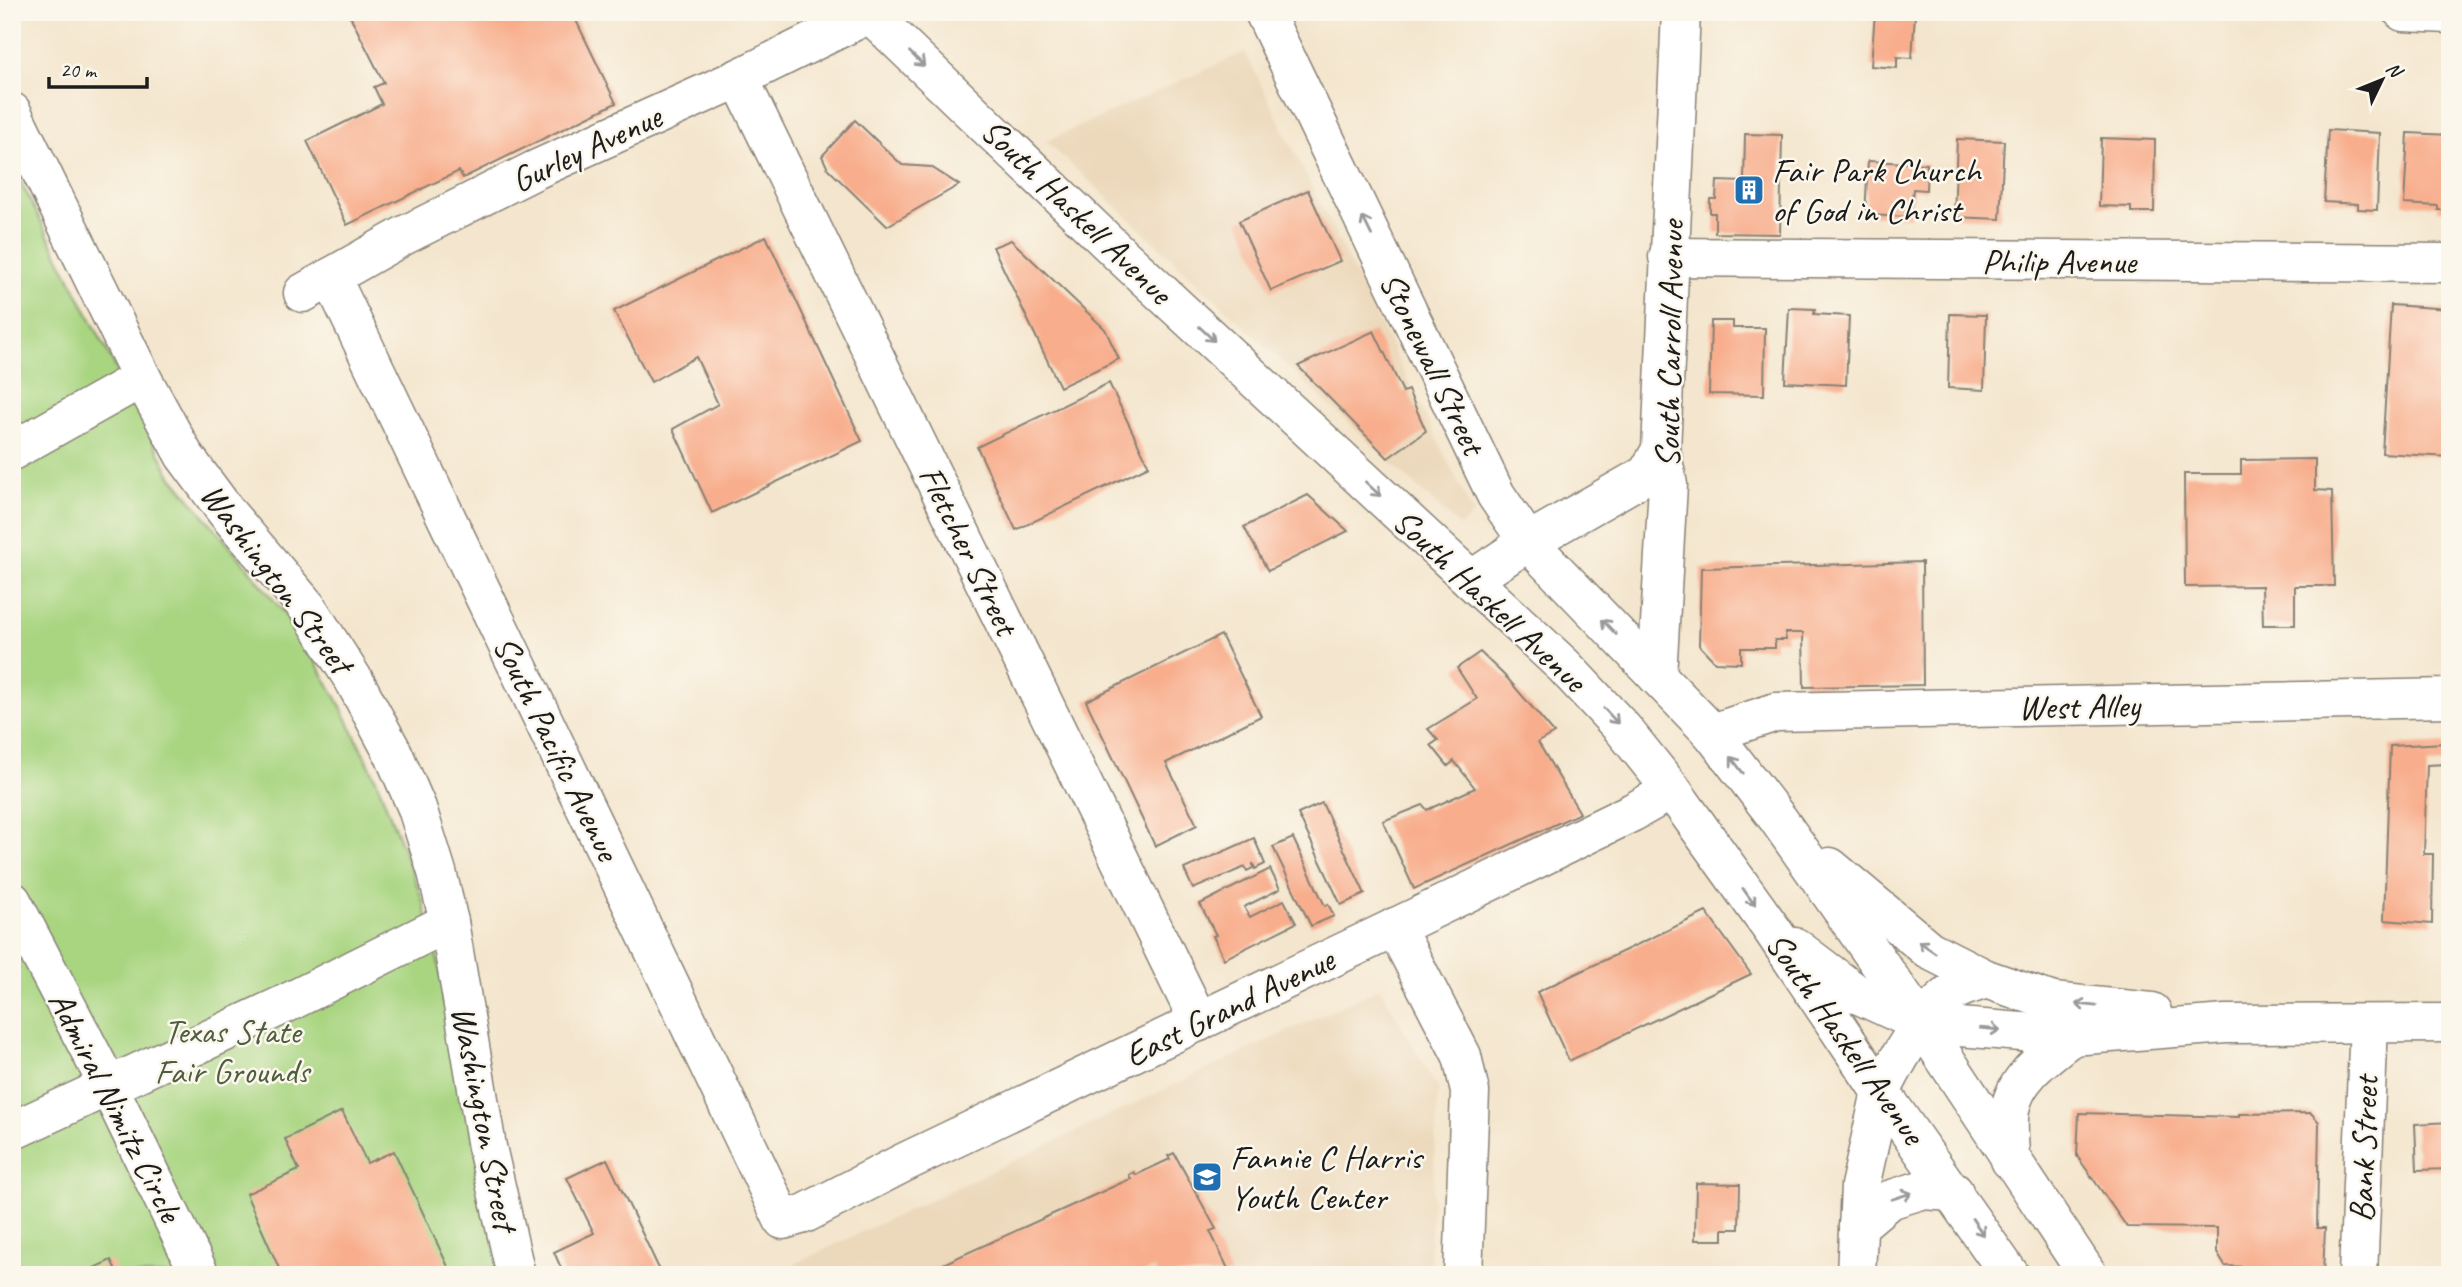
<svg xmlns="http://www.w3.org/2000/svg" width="2462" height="1287" viewBox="0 0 2462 1287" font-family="Caveat,sans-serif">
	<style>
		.built { fill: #ecd8ba }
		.green { fill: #a9d581; stroke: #62784e; stroke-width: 2 }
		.building { fill: #f8ad8c }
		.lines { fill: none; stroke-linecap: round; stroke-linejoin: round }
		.minor-casing { stroke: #888175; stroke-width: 41 }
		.major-casing { stroke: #888175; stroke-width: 41 }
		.minor { stroke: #fff; stroke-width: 38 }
		.major { stroke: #fff; stroke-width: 38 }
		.oneway { stroke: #999 }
		.labels { text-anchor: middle; stroke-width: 5; stroke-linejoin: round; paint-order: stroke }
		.street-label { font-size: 35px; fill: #1c1c1c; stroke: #fbf7ec }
		.poi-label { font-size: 35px; fill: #1c1c1c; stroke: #fbf7ec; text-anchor: start }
		.park-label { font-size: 35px; fill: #4d5d3f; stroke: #fbf7ec }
	</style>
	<rect width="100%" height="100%" fill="#fbf7ec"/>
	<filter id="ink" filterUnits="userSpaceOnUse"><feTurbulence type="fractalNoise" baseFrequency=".0143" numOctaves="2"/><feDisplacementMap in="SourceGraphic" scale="14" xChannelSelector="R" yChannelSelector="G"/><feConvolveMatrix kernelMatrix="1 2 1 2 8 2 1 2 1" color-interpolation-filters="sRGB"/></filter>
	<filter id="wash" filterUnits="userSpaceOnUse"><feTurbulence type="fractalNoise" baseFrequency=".00686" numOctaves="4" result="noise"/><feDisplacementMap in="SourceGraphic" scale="28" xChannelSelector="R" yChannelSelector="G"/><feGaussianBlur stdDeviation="1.57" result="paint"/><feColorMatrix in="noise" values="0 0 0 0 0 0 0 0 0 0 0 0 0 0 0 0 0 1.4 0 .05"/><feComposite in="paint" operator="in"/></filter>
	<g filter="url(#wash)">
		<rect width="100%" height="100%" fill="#f4e6ce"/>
		<!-- built -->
		<g class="built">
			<path d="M 1245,52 L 1474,514 L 1460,527 L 1046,141 Z"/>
			<path d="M 1380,988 L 1438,1089 L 1429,1275 L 800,1275 L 794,1264 Z"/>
		</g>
		<!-- green -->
		<path class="green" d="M 12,165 L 171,476 L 244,563 L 296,628 L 337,699 L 376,779 L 423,901 L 443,981 L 500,1275 L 12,1275 Z"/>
		<g id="blocks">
			<!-- building -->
			<g class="building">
				<path d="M 348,12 L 572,12 L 616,103 L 463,178 L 459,171 L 347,225 L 307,141 L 382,104 L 374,87 L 384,83 Z"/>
				<path d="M 1875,12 L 1915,14 L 1912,58 L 1897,57 L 1897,68 L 1871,66 Z"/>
				<path d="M 855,120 L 902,165 L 931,167 L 959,185 L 887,226 L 828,169 L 822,156 Z"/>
				<path d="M 2328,130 L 2380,133 L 2377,210 L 2358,209 L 2358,204 L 2324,202 Z"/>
				<path d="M 2408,133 L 2450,135 L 2450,210 L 2438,210 L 2438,206 L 2404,204 Z"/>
				<path d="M 1745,134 L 1782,135 L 1780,234 L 1715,233 L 1715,213 L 1710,213 L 1710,199 L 1716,199 L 1717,181 L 1744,182 Z"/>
				<path d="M 2101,138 L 2155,140 L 2154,212 L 2131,212 L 2131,207 L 2099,206 Z"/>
				<path d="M 1957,139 L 2004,141 L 2000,219 L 1954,217 Z"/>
				<path d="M 1868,161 L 1927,164 L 1926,190 L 1913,189 L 1910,217 L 1865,215 Z"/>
				<path d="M 1308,190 L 1340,261 L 1271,291 L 1239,221 Z"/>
				<path d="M 766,236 L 862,441 L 712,513 L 673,429 L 718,404 L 696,357 L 651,382 L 614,311 Z"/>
				<path d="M 1011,240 L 1105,329 L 1119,359 L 1060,387 L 993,247 Z"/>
				<path d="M 2391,305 L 2450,309 L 2450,457 L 2382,453 Z"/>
				<path d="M 1789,308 L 1815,309 L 1814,314 L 1849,316 L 1846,385 L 1785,382 Z"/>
				<path d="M 1950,314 L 1986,315 L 1984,390 L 1948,388 Z"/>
				<path d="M 1711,321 L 1733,321 L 1733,328 L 1765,328 L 1764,395 L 1709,394 Z"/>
				<path d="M 1374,331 L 1403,392 L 1408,390 L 1426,431 L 1388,458 L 1298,366 Z"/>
				<path d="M 1109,383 L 1149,466 L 1016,530 L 977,447 Z"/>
				<path d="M 2315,459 L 2315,490 L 2332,491 L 2334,586 L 2295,586 L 2295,625 L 2263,625 L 2262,586 L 2185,587 L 2184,474 L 2241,474 L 2241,460 Z"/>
				<path d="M 1308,495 L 1348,531 L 1268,571 L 1244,527 Z"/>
				<path d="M 1922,562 L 1923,685 L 1804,687 L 1803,633 L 1785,633 L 1786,640 L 1775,640 L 1775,648 L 1741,648 L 1741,663 L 1715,662 L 1699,645 L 1701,568 Z"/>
				<path d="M 1221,635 L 1261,716 L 1166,763 L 1197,825 L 1155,846 L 1086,701 Z"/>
				<path d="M 1480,652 L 1508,679 L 1554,733 L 1538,742 L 1580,813 L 1414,889 L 1383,821 L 1423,805 L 1427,810 L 1475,788 L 1454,761 L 1448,766 L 1431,745 L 1438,740 L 1428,729 L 1477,699 L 1457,668 Z"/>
				<path d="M 2445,743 L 2446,764 L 2427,765 L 2424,854 L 2433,854 L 2432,924 L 2384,920 L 2390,746 Z"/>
				<path d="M 1322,803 L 1365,894 L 1341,905 L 1298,814 Z"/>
				<path d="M 1254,838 L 1265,864 L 1255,869 L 1253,863 L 1253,868 L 1247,871 L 1245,867 L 1193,889 L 1184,869 Z"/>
				<path d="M 1293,838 L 1325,906 L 1328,904 L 1334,916 L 1311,926 L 1273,847 Z"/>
				<path d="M 1270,869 L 1280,889 L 1244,907 L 1250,917 L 1284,900 L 1296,923 L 1224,959 L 1213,936 L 1216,935 L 1200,904 Z"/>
				<path d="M 1706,912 L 1751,974 L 1569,1061 L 1537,992 Z"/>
				<path d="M 342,1111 L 367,1163 L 394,1151 L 452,1275 L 282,1275 L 246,1194 L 299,1170 L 285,1139 Z"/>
				<path d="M 2079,1113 L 2239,1117 L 2239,1114 L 2311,1113 L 2319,1122 L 2317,1228 L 2325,1228 L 2323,1275 L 2248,1275 L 2248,1267 L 2225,1266 L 2217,1253 L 2217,1228 L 2127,1227 L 2077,1156 Z"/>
				<path d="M 2450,1122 L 2450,1169 L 2417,1170 L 2415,1124 Z"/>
				<path d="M 1174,1153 L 1216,1229 L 1210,1231 L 1231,1275 L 1157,1275 L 1154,1268 L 1140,1275 L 948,1275 L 943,1264 L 1121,1183 L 1131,1179 L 1129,1175 L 1134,1172 L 1136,1175 L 1170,1159 L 1168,1156 Z"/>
				<path d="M 607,1159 L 662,1275 L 564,1275 L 554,1252 L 594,1233 L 567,1178 Z"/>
				<path d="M 1696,1183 L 1740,1184 L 1739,1229 L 1723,1229 L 1723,1240 L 1695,1240 Z"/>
				<path d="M 111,1260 L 118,1275 L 79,1275 Z"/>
				<path d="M 2409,1269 L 2450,1270 L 2450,1275 L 2409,1275 Z"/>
			</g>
		</g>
	</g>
	<g filter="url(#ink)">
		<use href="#blocks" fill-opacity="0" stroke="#888175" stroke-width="2"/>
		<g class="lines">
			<!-- minor casing -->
			<g class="minor-casing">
				<g id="minor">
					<path d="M 2403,12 L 2450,14"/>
					<path d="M 739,78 L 1199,1022"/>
					<path d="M 12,112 L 142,378 L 184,455 L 227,513 L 307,607 L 355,682 L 393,753 L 417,808 L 437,872 L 449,922 L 487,1147 L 516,1275"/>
					<path d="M 1668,257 L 2450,263"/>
					<path d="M 331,277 L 783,1220 L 804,1214 L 903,1163 L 1417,917 L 1633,812 L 1672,790"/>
					<path d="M 303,293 L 405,235 L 535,170 L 739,78 L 873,12"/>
					<path d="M 12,451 L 142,378"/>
					<path d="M 1657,676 L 1668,485 L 1661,450 L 1681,12"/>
					<path d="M 1712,733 L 1776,712 L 2450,698"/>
					<path d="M 12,901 L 109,1087 L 200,1275"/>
					<path d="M 1395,927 L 1462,1056 L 1470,1092 L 1463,1275"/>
					<path d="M 12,1131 L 283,1005 L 449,922"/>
					<path d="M 1856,1275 L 1860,1186 L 1881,1092"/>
					<path d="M 2358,1275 L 2369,1024"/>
				</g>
			</g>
			<!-- major casing -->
			<g class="major-casing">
				<g id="major">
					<path d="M 868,12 L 1123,257 L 1564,666 L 1623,729 L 1672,790 L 1773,931 L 1881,1092 L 2010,1275"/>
					<path d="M 1264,12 L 1496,495 L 1528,542 L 1712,733 L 1778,819 L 1922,1024 L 2088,1275"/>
					<path d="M 1471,580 L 1528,542 L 1647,474 L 1661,450"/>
					<path d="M 1830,867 L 1929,950 L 1986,979 L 2053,1002 L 2152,1012"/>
					<path d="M 1795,947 L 1857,994 L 1922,1024 L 2072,1036 L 2226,1024 L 2450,1023"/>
					<path d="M 1881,1092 C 1897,1060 1924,1010 1955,991 C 1964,985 1977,983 1986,979"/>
					<path d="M 2010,1160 C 2010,1144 2007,1126 2010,1110 C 2015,1077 2048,1055 2072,1036"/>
					<path d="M 1858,1226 L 1889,1200 L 1921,1190 L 1954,1192"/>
				</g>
			</g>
			<!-- minor -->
			<use href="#minor" class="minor"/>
			<!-- major -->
			<use href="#major" class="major"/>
		</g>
		<!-- one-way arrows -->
		<defs><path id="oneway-shaft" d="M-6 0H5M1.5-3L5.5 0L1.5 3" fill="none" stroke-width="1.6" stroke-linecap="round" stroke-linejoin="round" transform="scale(1.75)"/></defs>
		<g class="oneway">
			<use href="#oneway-shaft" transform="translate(917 59) rotate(44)"/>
			<use href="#oneway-shaft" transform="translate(1367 226) rotate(-116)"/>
			<use href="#oneway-shaft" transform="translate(1207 334) rotate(43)"/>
			<use href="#oneway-shaft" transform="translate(1373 489) rotate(43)"/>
			<use href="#oneway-shaft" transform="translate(1609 627) rotate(-134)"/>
			<use href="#oneway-shaft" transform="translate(1611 716) rotate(47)"/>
			<use href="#oneway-shaft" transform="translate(1737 765) rotate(-127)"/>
			<use href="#oneway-shaft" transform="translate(1749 897) rotate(54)"/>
			<use href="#oneway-shaft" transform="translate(1927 947) rotate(-145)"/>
			<use href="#oneway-shaft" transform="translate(2086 1005) rotate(-174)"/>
			<use href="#oneway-shaft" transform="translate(1990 1029) rotate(5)"/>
			<use href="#oneway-shaft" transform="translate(1902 1196) rotate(-18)"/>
			<use href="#oneway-shaft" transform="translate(1978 1227) rotate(55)"/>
		</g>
	</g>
	<!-- icons -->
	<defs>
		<g id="building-square" transform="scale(1.575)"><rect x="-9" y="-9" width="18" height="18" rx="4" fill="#1f6fb2" stroke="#fbf7ec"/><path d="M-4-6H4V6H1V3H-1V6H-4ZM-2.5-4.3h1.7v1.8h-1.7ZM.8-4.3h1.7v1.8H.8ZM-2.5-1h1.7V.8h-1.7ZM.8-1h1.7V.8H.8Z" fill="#fff"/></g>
		<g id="school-square" transform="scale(1.575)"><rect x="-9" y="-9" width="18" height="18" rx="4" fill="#1f6fb2" stroke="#fbf7ec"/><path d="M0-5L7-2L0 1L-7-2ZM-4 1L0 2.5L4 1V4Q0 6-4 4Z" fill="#fff"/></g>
	</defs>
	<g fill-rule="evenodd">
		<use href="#building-square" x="1749" y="190"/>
		<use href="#school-square" x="1207" y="1177"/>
	</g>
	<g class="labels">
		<!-- street labels -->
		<g class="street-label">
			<text transform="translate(586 148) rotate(-25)" y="12">Gurley Avenue</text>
			<text transform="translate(1077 211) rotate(44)" y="12">South Haskell Avenue</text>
			<text x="2059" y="273">Philip Avenue</text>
			<text transform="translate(1669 344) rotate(-89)" y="12">South Carroll Avenue</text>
			<text transform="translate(1433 363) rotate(64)" y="12">Stonewall Street</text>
			<text transform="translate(969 550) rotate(64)" y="12">Fletcher Street</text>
			<text transform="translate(277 578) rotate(53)" y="12">Washington Street</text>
			<text transform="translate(1490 600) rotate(43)" y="12">South Haskell Avenue</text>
			<text transform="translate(2079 706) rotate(-1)" y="12">West Alley</text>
			<text transform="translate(557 748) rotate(64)" y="12">South Pacific Avenue</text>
			<text transform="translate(1229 1007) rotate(-26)" y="12">East Grand Avenue</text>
			<text transform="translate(1846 1038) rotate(55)" y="12">South Haskell Avenue</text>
			<text transform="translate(116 1106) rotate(63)" y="12">Admiral Nimitz Circle</text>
			<text transform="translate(485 1118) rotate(79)" y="12">Washington Street</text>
			<text transform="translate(2363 1149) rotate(-88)" y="12">Bank Street</text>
		</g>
		<!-- poi labels -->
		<g class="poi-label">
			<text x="1772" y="182">Fair Park Church<tspan x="1772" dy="40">of God in Christ</tspan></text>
			<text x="1230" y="1169">Fannie C Harris<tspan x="1230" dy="40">Youth Center</tspan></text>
		</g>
		<!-- park labels -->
		<g class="park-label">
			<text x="232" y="1043">Texas State<tspan x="232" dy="40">Fair Grounds</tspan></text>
		</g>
	</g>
	<!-- margin -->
	<rect width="2462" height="1287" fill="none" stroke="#fbf7ec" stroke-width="42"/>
	<!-- north arrow -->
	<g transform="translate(2382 80) rotate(47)" stroke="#fbf7ec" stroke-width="5" paint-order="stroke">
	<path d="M0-5L12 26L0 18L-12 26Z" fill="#1c1c1c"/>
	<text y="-10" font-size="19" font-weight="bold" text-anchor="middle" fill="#1c1c1c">N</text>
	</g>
	<!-- scale -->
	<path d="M49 77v10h98v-10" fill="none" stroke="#1c1c1c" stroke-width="3.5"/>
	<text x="60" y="77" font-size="21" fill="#1c1c1c" stroke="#fbf7ec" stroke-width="5" paint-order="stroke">20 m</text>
</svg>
